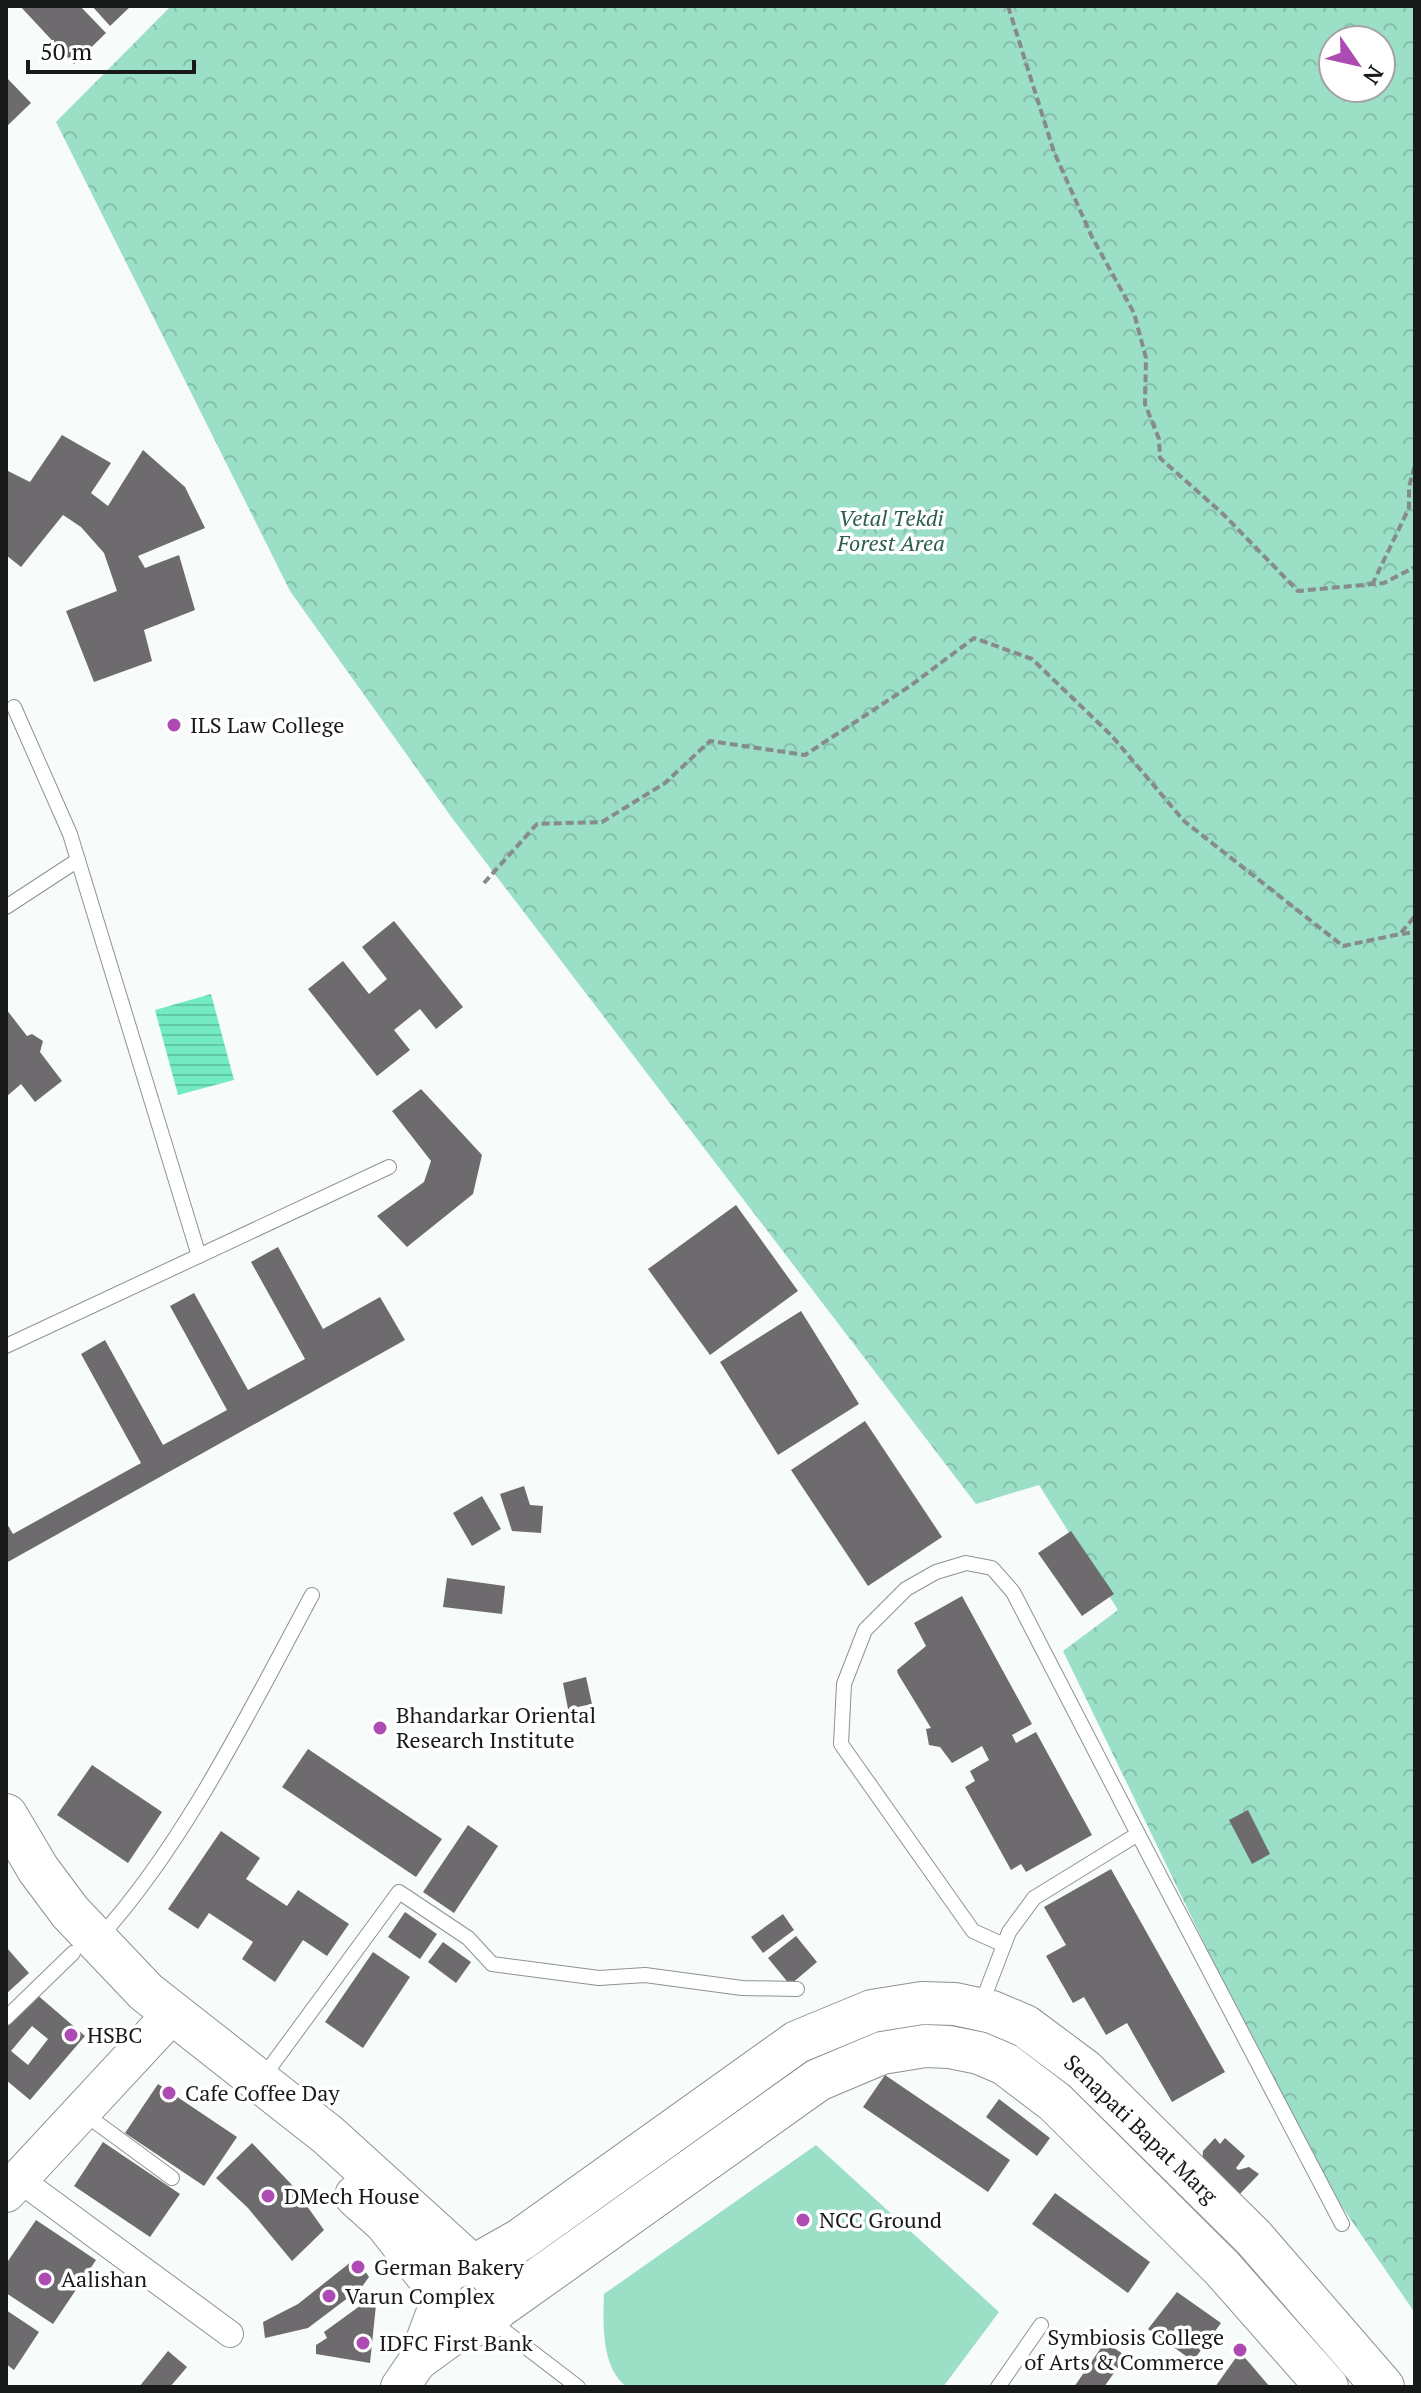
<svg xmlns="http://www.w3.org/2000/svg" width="1421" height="2393" viewBox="0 0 1421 2393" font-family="'PT Serif',serif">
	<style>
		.green { fill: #9bdfc6 }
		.forest { fill: url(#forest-crowns); fill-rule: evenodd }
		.water { fill: url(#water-rules) }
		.building { fill: #6e6b6e; fill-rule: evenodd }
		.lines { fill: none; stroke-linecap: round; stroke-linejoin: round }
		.lane-casing { stroke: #8e9290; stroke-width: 16 }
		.street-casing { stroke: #8e9290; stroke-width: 28 }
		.secondary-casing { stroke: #8e9290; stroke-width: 40 }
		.primary-casing { stroke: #8e9290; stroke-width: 44 }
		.path { stroke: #878b89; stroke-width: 4; stroke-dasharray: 8 4; stroke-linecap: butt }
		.lane { stroke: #fff; stroke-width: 14 }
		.street { stroke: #fff; stroke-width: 26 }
		.secondary { stroke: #fff; stroke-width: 38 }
		.primary { stroke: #fff; stroke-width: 42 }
		.poi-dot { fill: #ae4bb2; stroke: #fff; stroke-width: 3 }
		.labels { text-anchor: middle; stroke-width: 7; stroke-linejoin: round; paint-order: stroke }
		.park-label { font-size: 22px; font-style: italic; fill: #2d5f4e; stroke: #fff }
		.poi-label { font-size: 22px; fill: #181a19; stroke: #fff; text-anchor: start }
		.street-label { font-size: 22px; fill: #181a19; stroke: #fff }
	</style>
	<defs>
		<pattern id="forest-crowns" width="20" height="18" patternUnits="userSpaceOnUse" patternTransform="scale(2)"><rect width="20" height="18" fill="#9bdfc6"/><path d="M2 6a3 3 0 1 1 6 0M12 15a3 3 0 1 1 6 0" fill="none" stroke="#85bfaa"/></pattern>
		<pattern id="water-rules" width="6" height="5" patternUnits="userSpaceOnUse" patternTransform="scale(2)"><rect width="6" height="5" fill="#73eac2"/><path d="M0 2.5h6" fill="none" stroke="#63c8a6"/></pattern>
	</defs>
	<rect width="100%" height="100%" fill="#f7fcfa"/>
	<!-- green -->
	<path class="green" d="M 816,2145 L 999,2312 L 943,2387 L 627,2387 C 601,2369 603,2322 604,2294 Z"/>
	<!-- forest -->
	<path class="forest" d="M 171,6 L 1415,6 L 1415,2313 L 1307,2156 L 1063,1651 L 1118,1610 L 1039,1485 L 976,1504 L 452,818 L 290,591 L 56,122 ZM 1333,40 L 1381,40 L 1381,88 L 1333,88 Z"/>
	<!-- water -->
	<path class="water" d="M 211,994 L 234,1080 L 178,1095 L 155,1010 Z"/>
	<!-- building -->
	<g class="building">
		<path d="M 20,6 L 80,6 L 106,33 L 74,64 Z"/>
		<path d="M 92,6 L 131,6 L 110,26 Z"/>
		<path d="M 6,77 L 31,103 L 6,127 Z"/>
		<path d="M 62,435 L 111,463 L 91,493 L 108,506 L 143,450 L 185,487 L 205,528 L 138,556 L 145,568 L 179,555 L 195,610 L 144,630 L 152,661 L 94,682 L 66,611 L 117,591 L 104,553 L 81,527 L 63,515 L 21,567 L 6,555 L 6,470 L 30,482 Z"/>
		<path d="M 394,921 L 463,1007 L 436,1029 L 420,1009 L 394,1030 L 410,1050 L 377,1076 L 308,989 L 343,961 L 369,994 L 387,979 L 362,947 Z"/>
		<path d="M 6,1009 L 27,1036 L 32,1034 L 43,1041 L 40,1052 L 62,1081 L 35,1102 L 21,1084 L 6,1097 Z"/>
		<path d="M 421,1089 L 482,1155 L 473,1194 L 407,1247 L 377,1216 L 424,1182 L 431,1161 L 392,1111 Z"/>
		<path d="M 736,1205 L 798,1291 L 710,1355 L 648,1269 Z"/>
		<path d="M 278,1247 L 323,1329 L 380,1297 L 405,1340 L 6,1563 L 6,1522 L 13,1534 L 141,1463 L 81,1354 L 105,1340 L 163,1445 L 227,1410 L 170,1306 L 194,1293 L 248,1390 L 305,1359 L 251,1262 Z"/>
		<path d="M 801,1311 L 859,1404 L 778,1455 L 720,1362 Z"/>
		<path d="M 865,1421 L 942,1537 L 868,1586 L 791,1470 Z"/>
		<path d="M 524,1486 L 530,1505 L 543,1506 L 541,1533 L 512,1531 L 500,1494 Z"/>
		<path d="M 482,1496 L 501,1529 L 472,1546 L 453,1513 Z"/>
		<path d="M 1071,1531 L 1114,1594 L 1082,1616 L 1038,1553 Z"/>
		<path d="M 447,1578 L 505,1586 L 502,1614 L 443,1607 Z"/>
		<path d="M 962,1596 L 1032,1724 L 1012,1735 L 1016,1743 L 1036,1732 L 1092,1835 L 1026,1872 L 1021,1864 L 1011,1870 L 965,1787 L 975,1781 L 970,1771 L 989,1760 L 982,1746 L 952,1763 L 940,1747 L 929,1745 L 926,1729 L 931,1728 L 898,1674 L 897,1670 L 926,1646 L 914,1623 Z"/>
		<path d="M 586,1677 L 592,1704 L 568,1709 L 563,1683 Z"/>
		<path d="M 308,1749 L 442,1839 L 416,1877 L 282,1787 Z"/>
		<path d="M 92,1765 L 162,1812 L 128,1863 L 57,1815 Z"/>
		<path d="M 1248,1810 L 1270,1854 L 1252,1864 L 1229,1820 Z"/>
		<path d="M 468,1825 L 498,1846 L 454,1913 L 423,1892 Z"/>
		<path d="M 221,1831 L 260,1858 L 246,1879 L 287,1906 L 298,1890 L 349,1924 L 327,1956 L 303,1940 L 275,1982 L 242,1959 L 253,1942 L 209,1913 L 198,1929 L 168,1909 Z"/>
		<path d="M 1111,1869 L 1225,2072 L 1172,2102 L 1127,2023 L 1106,2035 L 1084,1997 L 1073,2003 L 1046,1956 L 1066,1945 L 1044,1907 Z"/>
		<path d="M 405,1912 L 437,1934 L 420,1959 L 388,1937 Z"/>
		<path d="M 783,1914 L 794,1930 L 763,1953 L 751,1937 Z"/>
		<path d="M 796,1936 L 817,1962 L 790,1985 L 768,1958 Z"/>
		<path d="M 443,1942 L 471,1962 L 456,1983 L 428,1962 Z"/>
		<path d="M 6,1947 L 29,1973 L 6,1994 Z"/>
		<path d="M 373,1952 L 410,1977 L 363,2048 L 325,2022 Z"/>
		<path d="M 35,1993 L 85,2036 L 30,2100 L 6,2080 L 6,2027 ZM 32,2026 L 48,2039 L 28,2065 L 11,2051 Z"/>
		<path d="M 885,2075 L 1010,2160 L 988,2192 L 863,2107 Z"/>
		<path d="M 158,2084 L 237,2137 L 204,2186 L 125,2133 Z"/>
		<path d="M 999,2099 L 1050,2138 L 1037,2156 L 986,2117 Z"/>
		<path d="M 1215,2138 L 1220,2144 L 1225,2138 L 1245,2156 L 1236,2168 L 1238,2170 L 1249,2167 L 1259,2174 L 1236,2198 L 1202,2163 L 1203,2151 Z"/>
		<path d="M 103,2142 L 180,2194 L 150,2237 L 74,2186 Z"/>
		<path d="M 252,2143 L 292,2185 L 324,2230 L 292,2261 L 248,2208 L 216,2178 Z"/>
		<path d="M 1055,2193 L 1150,2262 L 1128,2293 L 1032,2224 Z"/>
		<path d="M 36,2220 L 96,2260 L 53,2324 L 6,2293 L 6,2264 Z"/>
		<path d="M 356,2258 L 369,2277 L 361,2288 L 308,2328 L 265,2338 L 263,2322 L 298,2304 Z"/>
		<path d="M 1177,2292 L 1221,2323 L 1193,2361 L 1148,2329 Z"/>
		<path d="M 368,2300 L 376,2305 L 370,2363 L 316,2354 L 316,2345 L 327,2338 L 324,2332 Z"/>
		<path d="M 6,2310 L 39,2332 L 14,2370 L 6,2364 Z"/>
		<path d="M 1105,2342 L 1126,2356 L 1104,2387 L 1074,2387 Z"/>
		<path d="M 168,2351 L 187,2367 L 170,2387 L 139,2387 Z"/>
		<path d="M 1240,2352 L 1270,2387 L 1215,2387 Z"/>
	</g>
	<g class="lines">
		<!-- lane casing -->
		<g class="lane-casing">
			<g id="lane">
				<path d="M 14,707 L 70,834 L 199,1256"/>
				<path d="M 6,907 L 78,860"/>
				<path d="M 6,1346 L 389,1167"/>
				<path d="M 100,1937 C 186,1842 251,1708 312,1595"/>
				<path d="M 1004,1945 L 973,1931 L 841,1744 L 844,1684 L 865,1630 L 906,1589 L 936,1572 L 966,1563 L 992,1568 L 1013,1592 L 1138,1834"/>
				<path d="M 981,2005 L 1009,1932 L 1034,1898 L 1138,1834 L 1342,2224"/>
				<path d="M 6,2018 L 73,1953"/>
				<path d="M 263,2077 L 399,1892 L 468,1938 L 492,1964 L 599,1978 L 645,1975 L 742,1988 L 797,1989"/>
				<path d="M 82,2112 L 172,2178"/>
				<path d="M 489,2319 L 578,2387"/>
				<path d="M 998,2387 L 1041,2325"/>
			</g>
		</g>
		<!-- street casing -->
		<g class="street-casing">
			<path id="street" d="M 19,2179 L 230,2334"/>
		</g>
		<!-- secondary casing -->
		<g class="secondary-casing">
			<g id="secondary">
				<path d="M 6,2193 L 173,2013"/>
				<path d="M 417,2362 L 466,2326"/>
				<path d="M 400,2387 L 417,2362 L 438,2306"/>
			</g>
		</g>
		<!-- primary casing -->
		<g class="primary-casing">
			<g id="primary">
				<path d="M 6,1815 L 38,1869 L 70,1912 L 146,1992 L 328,2135 L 470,2264"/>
				<path d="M 356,2196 L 385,2222 L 437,2288"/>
				<circle cx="468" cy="2295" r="31"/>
				<path d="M 476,2265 L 520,2240 L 797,2042 L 872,2011 L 922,2003 L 955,2004 L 992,2012 L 1025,2026 L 1084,2070 L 1254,2238 L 1383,2387"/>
				<path d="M 496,2309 L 818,2080 L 882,2053 L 925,2046 L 949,2047 L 979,2053 L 1005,2064 L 1055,2102 L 1222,2268 L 1327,2387"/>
			</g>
		</g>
		<!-- path -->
		<g class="path">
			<path d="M 1008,6 L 1054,152 L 1092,237 L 1134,313 L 1146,358 L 1145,404 L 1159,439 L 1160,458 L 1223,514 L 1298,591 L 1384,583 L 1415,567"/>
			<path d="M 1372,585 L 1409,508 L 1409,487 L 1415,465"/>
			<path d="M 484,883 L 537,824 L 602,822 L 665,783 L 710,741 L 805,755 L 910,686 L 974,638 L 1032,659 L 1111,735 L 1184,821 L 1343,946 L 1400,934 L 1415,916"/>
			<path d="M 1402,934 L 1415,932"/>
		</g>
		<!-- lane -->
		<use href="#lane" class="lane"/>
		<!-- street -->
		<use href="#street" class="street"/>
		<!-- secondary -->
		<use href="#secondary" class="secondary"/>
		<!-- primary -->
		<use href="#primary" class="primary"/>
	</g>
	<!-- markers -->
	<g class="poi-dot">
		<circle cx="174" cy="725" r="8"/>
		<circle cx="380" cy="1728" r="8"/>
		<circle cx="71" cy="2035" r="8"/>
		<circle cx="169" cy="2093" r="8"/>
		<circle cx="268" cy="2196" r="8"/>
		<circle cx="803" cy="2220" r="8"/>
		<circle cx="358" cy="2267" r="8"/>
		<circle cx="45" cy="2279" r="8"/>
		<circle cx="329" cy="2296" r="8"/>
		<circle cx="363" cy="2343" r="8"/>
		<circle cx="1240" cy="2350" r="8"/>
	</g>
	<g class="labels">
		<!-- park labels -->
		<g class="park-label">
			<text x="891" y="526">Vetal Tekdi<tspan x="891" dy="25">Forest Area</tspan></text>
		</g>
		<!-- poi labels -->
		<g class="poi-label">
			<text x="190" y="733">ILS Law College</text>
			<text x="396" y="1723">Bhandarkar Oriental<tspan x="396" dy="25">Research Institute</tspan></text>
			<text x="87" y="2043">HSBC</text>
			<text x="185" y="2101">Cafe Coffee Day</text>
			<text x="284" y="2204">DMech House</text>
			<text x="819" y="2228">NCC Ground</text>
			<text x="374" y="2275">German Bakery</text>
			<text x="61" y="2287">Aalishan</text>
			<text x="345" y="2304">Varun Complex</text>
			<text x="1224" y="2345" text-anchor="end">Symbiosis College<tspan x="1224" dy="25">of Arts &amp; Commerce</tspan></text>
			<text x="379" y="2351">IDFC First Bank</text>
		</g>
		<!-- street labels -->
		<g class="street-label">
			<text transform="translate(1141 2129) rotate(44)" y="8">Senapati Bapat Marg</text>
		</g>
	</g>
	<!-- border -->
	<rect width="1421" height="2393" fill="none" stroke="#181a19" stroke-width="16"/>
	<!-- north arrow -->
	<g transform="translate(1357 64) rotate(124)"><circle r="38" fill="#ffffff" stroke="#a3a3a3" stroke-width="2"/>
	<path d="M0-6L14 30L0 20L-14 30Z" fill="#ae4bb2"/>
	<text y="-12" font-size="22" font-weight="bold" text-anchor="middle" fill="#181a19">N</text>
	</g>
	<!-- scale -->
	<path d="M28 60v12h166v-12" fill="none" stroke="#181a19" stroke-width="4"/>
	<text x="40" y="60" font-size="24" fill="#181a19" stroke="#ffffff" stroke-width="6" paint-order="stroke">50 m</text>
</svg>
